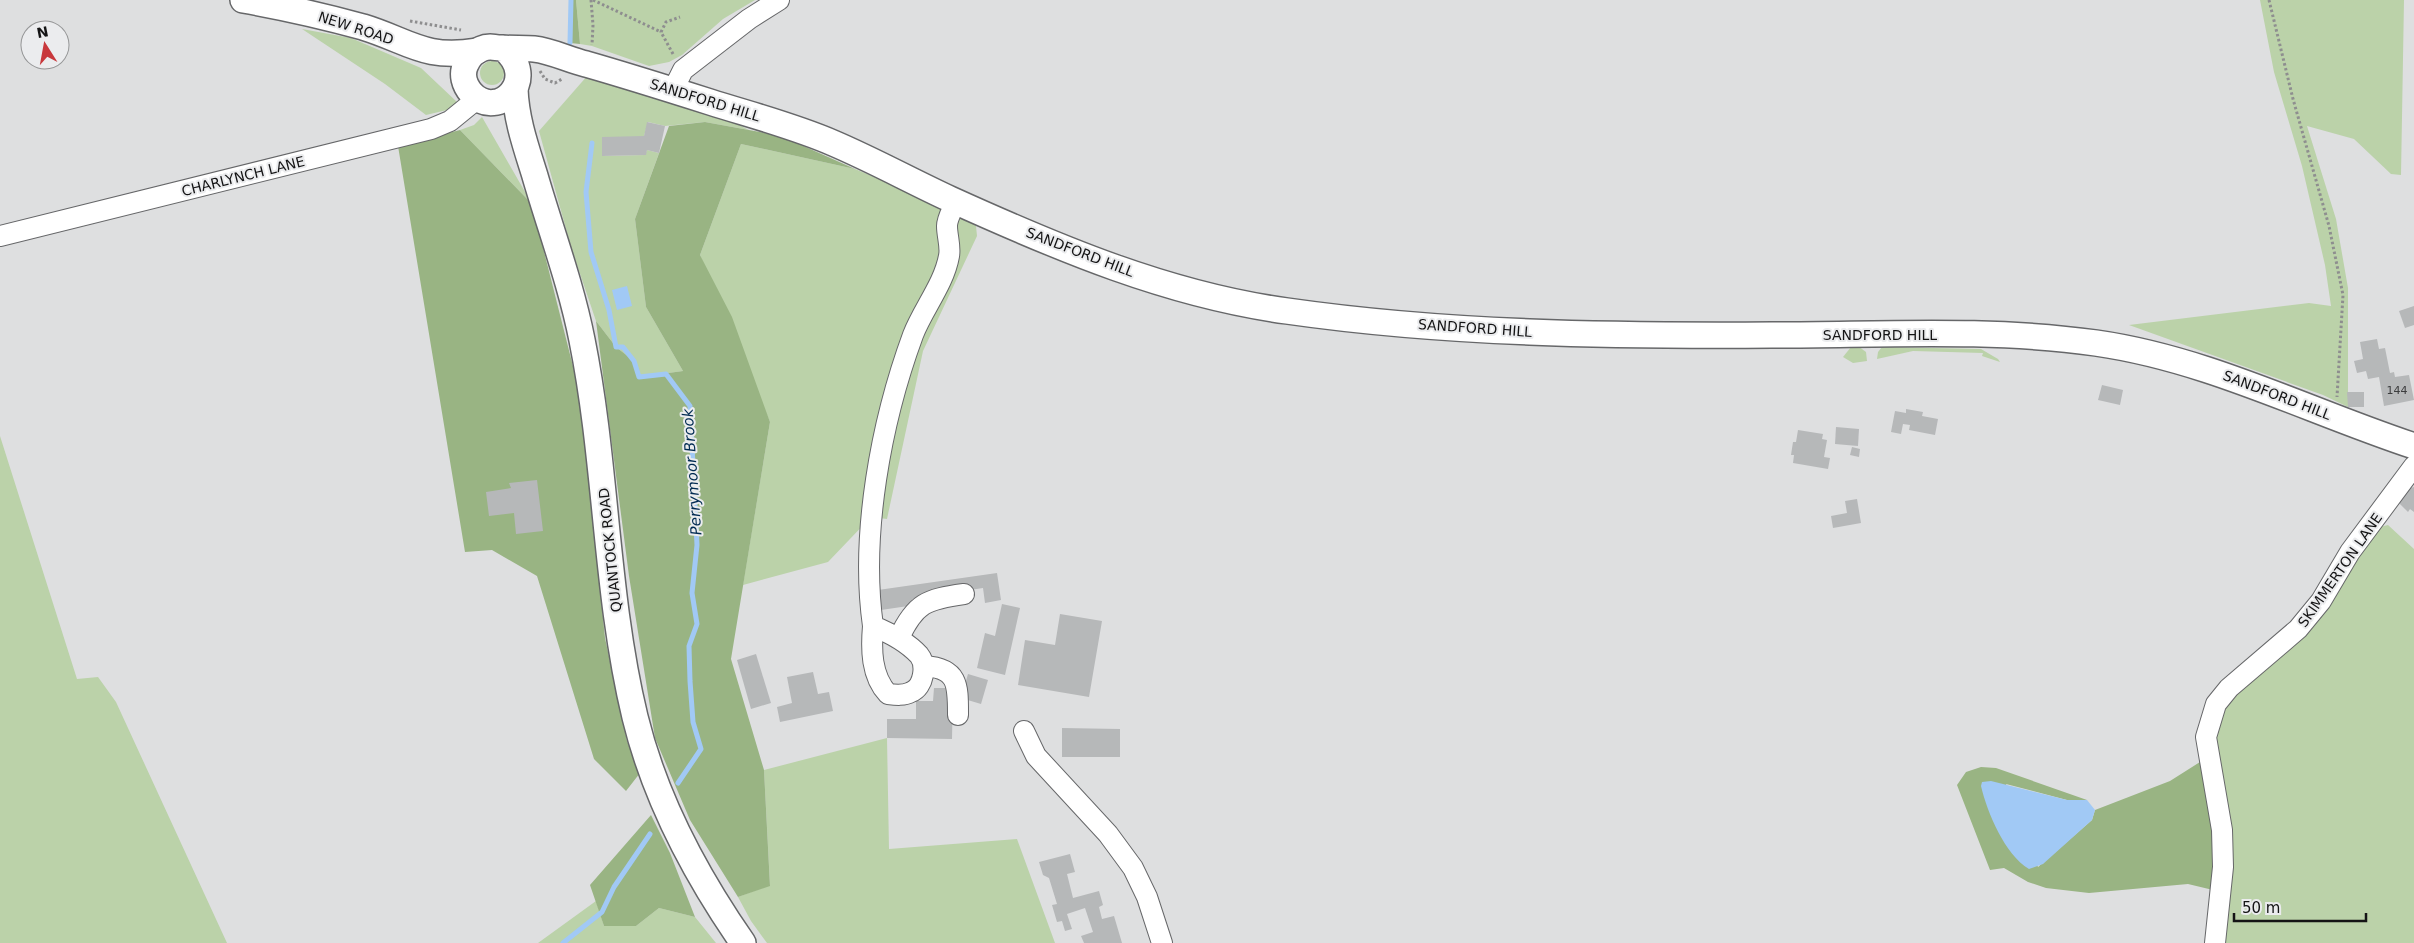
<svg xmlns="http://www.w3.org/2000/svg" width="2414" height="943" viewBox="0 0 2414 943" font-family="'DejaVu Sans',sans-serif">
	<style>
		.green { fill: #bbd2a9 }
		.forest { fill: #99b483 }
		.water { fill: #a1c9f5 }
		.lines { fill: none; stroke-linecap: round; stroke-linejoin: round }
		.stream { stroke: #a1c9f5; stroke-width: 5 }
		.building { fill: #b6b8b9 }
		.minor-casing { stroke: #666769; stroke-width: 22 }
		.major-casing { stroke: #666769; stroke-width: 28 }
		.path { stroke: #8e8e8f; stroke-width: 3; stroke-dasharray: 2.5 2.5; stroke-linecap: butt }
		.minor { stroke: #fff; stroke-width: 20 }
		.major { stroke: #fff; stroke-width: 25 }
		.labels { text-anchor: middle; stroke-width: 4; stroke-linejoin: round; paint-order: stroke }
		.number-label { font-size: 11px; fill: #3c3d3e }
		.street-label { font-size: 14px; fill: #141415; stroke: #ebecee }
		.water-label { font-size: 15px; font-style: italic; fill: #002b52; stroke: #ebecee }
	</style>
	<rect width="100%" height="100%" fill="#dedfe0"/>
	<!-- green -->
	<g class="green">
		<path d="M 576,0 L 755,0 L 723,19 L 682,55 L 669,62 L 649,66 L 592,46 L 580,44 Z"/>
		<path d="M 2260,0 L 2404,0 L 2401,175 L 2391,174 L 2354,139 L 2307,126 L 2336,219 L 2348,288 L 2348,407 L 2323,395 L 2129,325 L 2309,303 L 2331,306 L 2325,265 L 2302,166 L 2274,72 Z"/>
		<path d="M 302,29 L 351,38 L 421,68 L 457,102 L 447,110 L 426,115 L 385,84 Z"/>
		<circle cx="492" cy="73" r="12"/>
		<path d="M 588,75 L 703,107 L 749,130 L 705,122 L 665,126 L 648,122 L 644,136 L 603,156 L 645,155 L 647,150 L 659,153 L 635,219 L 646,307 L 683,371 L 639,377 L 634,361 L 616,347 L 596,321 L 571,247 L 539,131 Z"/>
		<path d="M 482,117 L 532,204 L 460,130 L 474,125 Z"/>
		<path d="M 741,144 L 855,169 L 940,204 L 976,226 L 977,236 L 923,351 L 887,519 L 871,517 L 828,562 L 743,585 L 770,422 L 700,255 Z"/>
		<path d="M 1858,346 L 1866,352 L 1867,361 L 1853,363 L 1843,357 L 1851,347 Z"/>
		<path d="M 1882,347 L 1981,349 L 1998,359 L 2000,362 L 1982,356 L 1983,353 L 1913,351 L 1877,359 L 1878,352 Z"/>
		<path d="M 0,436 L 77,679 L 98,677 L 116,702 L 227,943 L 0,943 Z"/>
		<path d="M 2388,525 L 2414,549 L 2414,943 L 2223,943 L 2214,739 L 2224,704 L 2301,638 L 2348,569 L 2380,527 Z"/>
		<path d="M 887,738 L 889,849 L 1017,839 L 1055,943 L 767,943 L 751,921 L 738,897 L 770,885 L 764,770 Z"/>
		<path d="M 596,901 L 604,926 L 636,926 L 659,908 L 695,917 L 716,943 L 538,943 Z"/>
	</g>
	<!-- forest -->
	<g class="forest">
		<path d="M 571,0 L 576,0 L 580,44 L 570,43 Z"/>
		<path d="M 705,122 L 781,136 L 855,169 L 741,144 L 700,255 L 732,317 L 770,422 L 731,659 L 764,770 L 770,886 L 738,897 L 690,820 L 655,738 L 629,576 L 596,321 L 616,347 L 634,361 L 639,377 L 683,371 L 646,307 L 635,219 L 669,126 Z"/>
		<path d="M 460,130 L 532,204 L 581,398 L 605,638 L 627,741 L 640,773 L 626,791 L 594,759 L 537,576 L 492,550 L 465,552 L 398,146 Z"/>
		<path d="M 2200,762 L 2214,824 L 2213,890 L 2188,884 L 2089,893 L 2046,888 L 2028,882 L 2004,868 L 1990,870 L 1957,785 L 1966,772 L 1981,767 L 1996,768 L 2087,800 L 2067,800 L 2006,784 L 2038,867 L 2092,820 L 2095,810 L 2170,781 Z"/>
		<path d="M 651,815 L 670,853 L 695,917 L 659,908 L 636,926 L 604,926 L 590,885 Z"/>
	</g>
	<!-- water -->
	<g class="water">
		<path d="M 627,286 L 632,306 L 617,310 L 612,290 Z"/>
		<path d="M 1991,781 L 2067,800 L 2087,800 L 2095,810 L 2092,820 L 2043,864 L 2029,869 C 2005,855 1987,812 1981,786 L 1982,782 Z"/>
	</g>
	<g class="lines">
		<!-- stream -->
		<g class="stream">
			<path d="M 570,43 L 571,0"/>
			<path d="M 592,143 L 586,192 L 591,252 L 609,310 L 616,347 L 623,347 L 634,361 L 639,377 L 666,374 L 690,406 L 697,545 L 692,593 L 697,624 L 689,646 L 690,681 L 693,722 L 701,749 L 678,783"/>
			<path d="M 563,943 L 602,912 L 614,887 L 650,834"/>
		</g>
	</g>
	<!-- building -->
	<g class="building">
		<path d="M 647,122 L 665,126 L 659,153 L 647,150 L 646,155 L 602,156 L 602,137 L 644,136 Z"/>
		<path d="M 2414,306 L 2414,325 L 2405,328 L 2399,311 Z"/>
		<path d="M 2377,339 L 2379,349 L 2385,348 L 2390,373 L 2394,372 L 2395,377 L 2409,375 L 2414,400 L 2384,406 L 2379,377 L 2368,379 L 2366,371 L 2357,373 L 2354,361 L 2363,359 L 2360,342 Z"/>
		<path d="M 2102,385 L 2123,390 L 2120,405 L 2098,400 Z"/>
		<path d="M 2347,392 L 2364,392 L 2364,407 L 2348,407 Z"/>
		<path d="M 1906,409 L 1923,412 L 1922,416 L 1938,419 L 1935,435 L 1909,430 L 1910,425 L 1903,424 L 1901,434 L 1891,432 L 1895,411 L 1906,413 Z"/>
		<path d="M 1836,427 L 1859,429 L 1858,446 L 1835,444 Z"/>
		<path d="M 1798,430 L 1823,434 L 1822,439 L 1827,440 L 1824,457 L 1830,458 L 1828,469 L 1793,463 L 1794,455 L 1791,455 L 1793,442 L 1796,442 Z"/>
		<path d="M 1852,447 L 1860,449 L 1859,457 L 1850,455 Z"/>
		<path d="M 537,480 L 543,531 L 516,534 L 514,513 L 489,516 L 486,492 L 511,488 L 509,483 Z"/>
		<path d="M 2414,487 L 2414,512 L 2410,509 L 2408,512 L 2399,503 L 2407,489 Z"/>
		<path d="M 1857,499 L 1861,523 L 1833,528 L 1831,516 L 1847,513 L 1845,501 Z"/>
		<path d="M 997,573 L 1001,600 L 985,603 L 983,588 L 912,599 L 915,605 L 881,610 L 878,590 Z"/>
		<path d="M 1002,604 L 1020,608 L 1005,675 L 977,668 L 985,633 L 995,636 Z"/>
		<path d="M 1060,614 L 1102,621 L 1089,697 L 1018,685 L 1025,640 L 1055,645 Z"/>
		<path d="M 756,654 L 771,703 L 751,709 L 737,660 Z"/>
		<path d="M 813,672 L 818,694 L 829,692 L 833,711 L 780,722 L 777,707 L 792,703 L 787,677 Z"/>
		<path d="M 968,674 L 988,680 L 981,704 L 961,698 Z"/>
		<path d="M 934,688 L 953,688 L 952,739 L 887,738 L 887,719 L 916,719 L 916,701 L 933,701 Z"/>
		<path d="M 1062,728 L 1120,729 L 1120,757 L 1062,757 Z"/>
		<path d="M 1070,854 L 1075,872 L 1067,874 L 1073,898 L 1099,891 L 1103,905 L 1099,907 L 1102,919 L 1114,916 L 1122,943 L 1084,943 L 1081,936 L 1093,932 L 1085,908 L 1067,914 L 1072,929 L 1065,931 L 1062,921 L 1057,922 L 1052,905 L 1057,904 L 1049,878 L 1043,875 L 1039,862 Z"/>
	</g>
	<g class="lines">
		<!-- minor casing -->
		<g class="minor-casing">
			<g id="minor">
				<path d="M 673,90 L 683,70 L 749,19 L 779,0"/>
				<path d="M 0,236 L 431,129 L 450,121 L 477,99"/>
				<path d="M 873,626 C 871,649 871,676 888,694 C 896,695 904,696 911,692 C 924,687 927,665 919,655 C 906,641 890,633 873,626 C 860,535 881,422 913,335 C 923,309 944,284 949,256 C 951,247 947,236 947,226 C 947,218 953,209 956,201"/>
				<path d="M 899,638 C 915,603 927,599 964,594"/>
				<path d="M 924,666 C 959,668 958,686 958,715"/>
				<path d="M 1024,731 L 1036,756 L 1108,834 L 1133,868 L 1147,897 L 1162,943"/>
				<path d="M 2215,943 L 2223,867 L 2222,830 L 2206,737 L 2216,704 L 2229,688 L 2298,629 L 2321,601 L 2350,552 L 2414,466"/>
			</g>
		</g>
		<!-- major casing -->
		<g class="major-casing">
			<g id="major">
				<path d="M 243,0 C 283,7 323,16 363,27 C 409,41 424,60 477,51"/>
				<path d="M 503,48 C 541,79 498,121 472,94 C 464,85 461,74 466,64 C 469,57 474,52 481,49 C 490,45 492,48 502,48 C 513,49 524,48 534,49 C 552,51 569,60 586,64 C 628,76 669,89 710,102 C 751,115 794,126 833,143 C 873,160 911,181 950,199 C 1058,248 1169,295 1287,311 C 1448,334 1611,336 1772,335 C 1880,335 1990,328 2096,343 C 2208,359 2308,411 2414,446"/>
				<path d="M 515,89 C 516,119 526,147 535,176 C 551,231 571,284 582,340 C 607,464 605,593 635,717 C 655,799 695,874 743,943"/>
			</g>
		</g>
		<!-- path -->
		<g class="path">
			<path d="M 591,0 L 593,25 L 592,45"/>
			<path d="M 593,0 L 661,32"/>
			<path d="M 2269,0 L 2293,99 L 2329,226 L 2343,295 L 2337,397"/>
			<path d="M 410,21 L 461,30"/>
			<path d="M 673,54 L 661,32 L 666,22 L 680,17"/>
			<path d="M 540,71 L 545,79 L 555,83 L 562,79"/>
		</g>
		<!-- minor -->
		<use href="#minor" class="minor"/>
		<!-- major -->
		<use href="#major" class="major"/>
	</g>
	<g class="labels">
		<!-- number labels -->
		<g class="number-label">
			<text x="2397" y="394">144</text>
		</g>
		<!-- street labels -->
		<g class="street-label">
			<text transform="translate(356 28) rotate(18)" y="5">NEW ROAD</text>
			<text transform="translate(705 100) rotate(17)" y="5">SANDFORD HILL</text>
			<text transform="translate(243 176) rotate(-14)" y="5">CHARLYNCH LANE</text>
			<text transform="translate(1080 252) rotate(21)" y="5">SANDFORD HILL</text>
			<text transform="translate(1475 328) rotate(4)" y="5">SANDFORD HILL</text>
			<text x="1880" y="340">SANDFORD HILL</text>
			<text transform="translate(2277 395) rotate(21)" y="5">SANDFORD HILL</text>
			<text transform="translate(610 550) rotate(-96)" y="5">QUANTOCK ROAD</text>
			<text transform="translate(2340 570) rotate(-55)" y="5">SKIMMERTON LANE</text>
		</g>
		<!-- water labels -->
		<g class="water-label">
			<text transform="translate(692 472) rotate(-94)" y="5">Perrymoor Brook</text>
		</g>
	</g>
	<!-- north arrow -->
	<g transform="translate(45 45) rotate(349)"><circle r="24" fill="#ebecee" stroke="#959697"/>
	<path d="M0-4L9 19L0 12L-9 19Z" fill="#c8383c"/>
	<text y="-8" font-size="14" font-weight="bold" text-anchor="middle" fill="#141415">N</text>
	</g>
	<!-- scale -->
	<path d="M2234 913v8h132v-8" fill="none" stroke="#141415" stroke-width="2.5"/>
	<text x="2242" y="913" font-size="15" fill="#141415" stroke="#ebecee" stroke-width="4" paint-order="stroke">50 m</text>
</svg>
